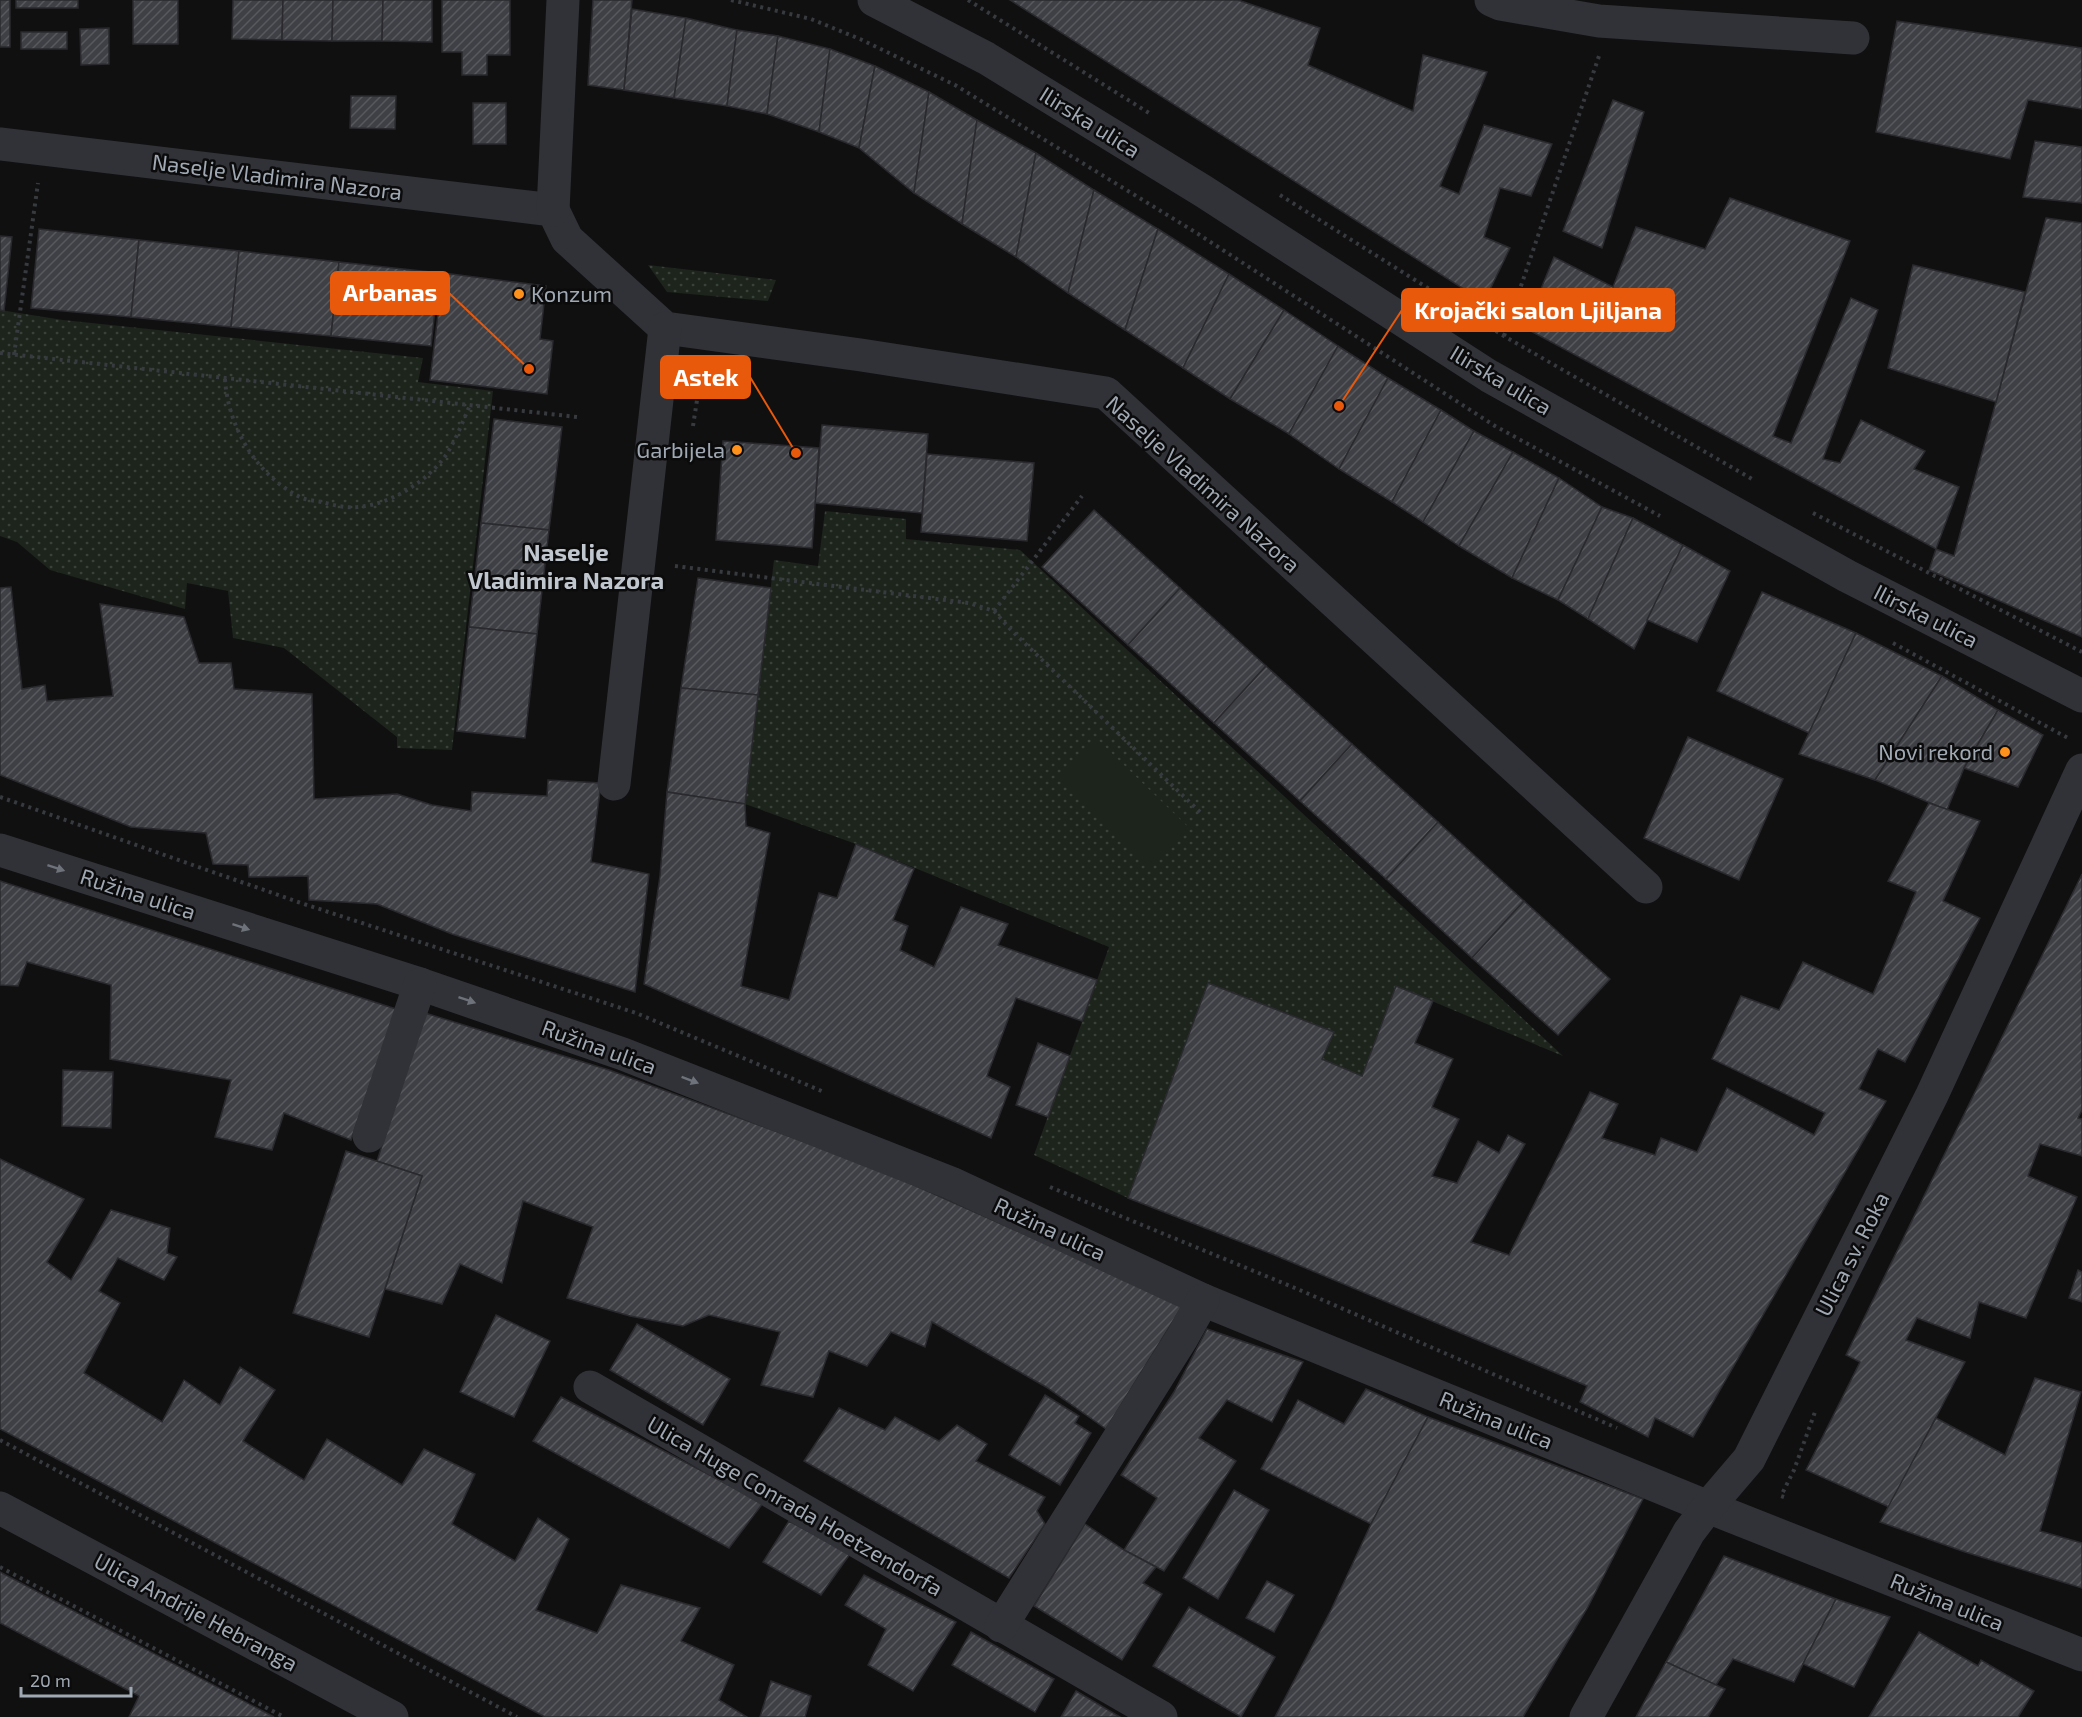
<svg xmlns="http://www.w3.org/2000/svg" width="2082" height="1717" viewBox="0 0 2082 1717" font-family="'Exo 2',sans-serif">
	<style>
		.grass { fill: url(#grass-dots) }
		.park { fill: #1c241c }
		.building { fill: url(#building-hatch); stroke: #2a2a2e; stroke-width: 1.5 }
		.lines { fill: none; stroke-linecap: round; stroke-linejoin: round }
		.path { stroke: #373a3e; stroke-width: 4; stroke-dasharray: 3 4.5; stroke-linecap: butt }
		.minor { stroke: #313237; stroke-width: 33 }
		.oneway { fill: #6e737b }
		.poi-dot { fill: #fe901c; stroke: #0b0b0c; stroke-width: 2 }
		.labels { text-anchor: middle; stroke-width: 5; stroke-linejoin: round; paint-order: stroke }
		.street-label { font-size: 22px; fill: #a0a9b3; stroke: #0b0b0c }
		.poi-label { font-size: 22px; fill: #a0a9b3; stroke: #0b0b0c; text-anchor: end }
		.neighbourhood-label { font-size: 24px; font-weight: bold; fill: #c1c7cf; stroke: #0b0b0c }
		.leader { fill: none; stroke: #e8590c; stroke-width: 2 }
		.callout-dot { fill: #e8590c; stroke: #0b0b0c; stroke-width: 2 }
		.callout { fill: #e8590c; stroke: #e8590c; stroke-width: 2 }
		.callout-label { font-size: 24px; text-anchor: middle; font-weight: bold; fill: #fff }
	</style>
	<defs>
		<pattern id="grass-dots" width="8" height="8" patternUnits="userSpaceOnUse" patternTransform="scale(1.5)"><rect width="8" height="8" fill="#1c241c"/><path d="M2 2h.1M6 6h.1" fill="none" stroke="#3a413b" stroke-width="1.8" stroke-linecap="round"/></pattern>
		<pattern id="building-hatch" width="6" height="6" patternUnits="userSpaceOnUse" patternTransform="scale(1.5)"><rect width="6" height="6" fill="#3e4045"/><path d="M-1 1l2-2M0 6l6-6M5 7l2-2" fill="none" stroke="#57595d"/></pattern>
	</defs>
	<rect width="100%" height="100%" fill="#101011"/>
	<!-- grass -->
	<g class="grass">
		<path d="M 648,265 L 776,280 L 768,301 L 667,292 Z"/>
		<path d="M 0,310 L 63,320 L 423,358 L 418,382 L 493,391 L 452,750 L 397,748 L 397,737 L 284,648 L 233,638 L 228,591 L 187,583 L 185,609 L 50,570 L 17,542 L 0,536 Z"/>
		<path d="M 825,511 L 906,519 L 906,539 L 1020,550 L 1563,1056 L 1396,986 L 1362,1076 L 1322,1059 L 1334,1032 L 1208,983 L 1128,1198 L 1034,1155 L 1109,947 L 856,844 L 745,804 L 774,560 L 818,566 Z"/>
	</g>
	<!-- park -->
	<path class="park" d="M 1097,739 L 1187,826 L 1150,864 L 1060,776 Z"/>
	<!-- building -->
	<g class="building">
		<rect x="0" y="0" width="10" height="47"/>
		<rect x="16" y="0" width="62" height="8"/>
		<rect x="133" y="0" width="45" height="44"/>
		<path d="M 233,0 L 283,0 L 282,40 L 232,39 Z"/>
		<path d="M 283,0 L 333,0 L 332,41 L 282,40 Z"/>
		<path d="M 333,0 L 383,0 L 382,41 L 332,41 Z"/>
		<path d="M 383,0 L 432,0 L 432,42 L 382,41 Z"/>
		<path d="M 442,0 L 510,0 L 510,55 L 487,55 L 487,75 L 462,75 L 462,52 L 442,52 Z"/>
		<path d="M 593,0 L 632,0 L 624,90 L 588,85 Z"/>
		<path d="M 1010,0 L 1238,0 L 1320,28 L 1308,65 L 1413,111 L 1423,55 L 1487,72 L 1440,186 L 1459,194 L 1484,125 L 1552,144 L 1531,196 L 1500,188 L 1484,237 L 1510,248 L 1484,302 Z"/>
		<path d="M 632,9 L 686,18 L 674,98 L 624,90 Z"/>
		<path d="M 686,18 L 737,30 L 727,106 L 674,98 Z"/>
		<path d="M 1897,21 L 2082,48 L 2082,109 L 2028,100 L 2010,159 L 1876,132 Z"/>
		<path d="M 109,28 L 109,64 L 81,65 L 80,29 Z"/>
		<path d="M 737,30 L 778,36 L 767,114 L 727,106 Z"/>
		<rect x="21" y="32" width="46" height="17"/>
		<path d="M 778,36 L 830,49 L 819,132 L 767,114 Z"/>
		<path d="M 830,49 L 875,66 L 859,148 L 819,132 Z"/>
		<path d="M 875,66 L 929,92 L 914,193 L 859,148 Z"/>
		<path d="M 929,92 L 977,120 L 962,224 L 914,193 Z"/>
		<path d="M 351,96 L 396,96 L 395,129 L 350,128 Z"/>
		<path d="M 1613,100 L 1644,112 L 1602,248 L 1563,231 Z"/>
		<rect x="473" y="103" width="33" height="41"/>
		<path d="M 977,120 L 1036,153 L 1016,257 L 962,224 Z"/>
		<path d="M 2035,141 L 2082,147 L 2082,203 L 2023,197 Z"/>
		<path d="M 1036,153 L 1094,190 L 1068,293 L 1016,257 Z"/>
		<path d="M 1094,190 L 1158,229 L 1125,330 L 1068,293 Z"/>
		<path d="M 1730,198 L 1850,241 L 1773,436 L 1791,443 L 1851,298 L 1878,310 L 1823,459 L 1840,463 L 1861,420 L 1925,451 L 1914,469 L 1959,487 L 1936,549 L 1525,328 L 1554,257 L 1613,287 L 1636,227 L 1705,249 Z"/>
		<path d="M 2046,218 L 2082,223 L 2082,637 L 1929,570 L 1936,549 L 1954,556 Z"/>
		<path d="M 39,229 L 139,240 L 131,317 L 31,308 Z"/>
		<path d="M 1158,229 L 1229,274 L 1183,368 L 1125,330 Z"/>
		<path d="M 0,236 L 12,237 L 4,311 L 0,310 Z"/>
		<path d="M 139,240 L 239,251 L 231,327 L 131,317 Z"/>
		<path d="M 239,251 L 339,262 L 331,336 L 231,327 Z"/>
		<path d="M 339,262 L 439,273 L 431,346 L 331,336 Z"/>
		<path d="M 1913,265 L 2025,292 L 1996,402 L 1888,368 Z"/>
		<path d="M 443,273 L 546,286 L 540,339 L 553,341 L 547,394 L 430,380 Z"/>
		<path d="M 1229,274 L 1284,310 L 1230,399 L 1183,368 Z"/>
		<path d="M 1284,310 L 1338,346 L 1289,434 L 1230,399 Z"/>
		<path d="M 1338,346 L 1388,378 L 1339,469 L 1289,434 Z"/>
		<path d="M 1388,378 L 1441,410 L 1392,502 L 1339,469 Z"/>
		<path d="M 1441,410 L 1474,431 L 1423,522 L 1392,502 Z"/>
		<path d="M 494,419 L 562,427 L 549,530 L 481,523 Z"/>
		<path d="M 822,425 L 928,434 L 922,513 L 815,503 Z"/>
		<path d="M 1474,431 L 1513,452 L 1459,546 L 1423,522 Z"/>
		<path d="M 723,441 L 819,448 L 812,548 L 716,540 Z"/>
		<path d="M 1513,452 L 1559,478 L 1512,578 L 1459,546 Z"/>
		<path d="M 927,454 L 1034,463 L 1027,541 L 921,532 Z"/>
		<path d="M 1559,478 L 1602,507 L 1558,600 L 1512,578 Z"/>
		<path d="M 1602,507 L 1633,518 L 1588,619 L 1558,600 Z"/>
		<path d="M 1094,510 L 1180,588 L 1128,645 L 1042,567 Z"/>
		<path d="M 1633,518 L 1683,545 L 1634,649 L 1588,619 Z"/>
		<path d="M 481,523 L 549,530 L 537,634 L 469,627 Z"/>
		<path d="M 1683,545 L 1730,571 L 1697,642 L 1647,620 Z"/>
		<path d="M 698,578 L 771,588 L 758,695 L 681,688 Z"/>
		<path d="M 11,587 L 22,689 L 45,685 L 47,701 L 113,696 L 100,604 L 184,617 L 199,663 L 231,663 L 234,689 L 312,694 L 314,799 L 397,794 L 432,805 L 471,811 L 472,792 L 547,796 L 548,780 L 601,783 L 591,862 L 649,874 L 635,992 L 452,934 L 377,904 L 309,900 L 308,876 L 249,877 L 248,865 L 213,864 L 206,833 L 131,827 L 0,775 L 0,588 Z"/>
		<path d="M 1180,588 L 1266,666 L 1214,723 L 1128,645 Z"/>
		<path d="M 1762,592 L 1856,633 L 1809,733 L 1717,691 Z"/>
		<path d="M 469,627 L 537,634 L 525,738 L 457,731 Z"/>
		<path d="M 1856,633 L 1942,676 L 1875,780 L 1799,754 Z"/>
		<path d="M 1266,666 L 1352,744 L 1300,801 L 1214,723 Z"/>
		<path d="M 1942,676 L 1998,710 L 1964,768 L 1947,810 L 1875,780 Z"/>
		<path d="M 681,688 L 758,695 L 745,804 L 667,792 Z"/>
		<path d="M 1998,710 L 2043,735 L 2018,787 L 1964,768 Z"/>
		<path d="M 1688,737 L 1783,779 L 1739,880 L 1644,838 Z"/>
		<path d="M 1352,744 L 1438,822 L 1386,879 L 1300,801 Z"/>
		<path d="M 667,792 L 745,804 L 746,826 L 770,833 L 741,986 L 789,1000 L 819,893 L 837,898 L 856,844 L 914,869 L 893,920 L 908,926 L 900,950 L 934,967 L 961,907 L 1008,924 L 998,945 L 1097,980 L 1082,1021 L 1016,998 L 987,1076 L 1010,1087 L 991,1138 L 644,984 L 660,876 Z"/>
		<path d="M 1929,803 L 1980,821 L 1943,901 L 1980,918 L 1905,1062 L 1878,1049 L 1859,1089 L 1886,1101 L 1693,1437 L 1655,1418 L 1648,1437 L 1580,1402 L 1587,1386 L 1272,1254 L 1128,1198 L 1208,983 L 1334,1032 L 1322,1059 L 1362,1076 L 1396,986 L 1433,1001 L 1415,1043 L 1453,1059 L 1432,1107 L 1459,1119 L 1432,1176 L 1457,1183 L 1478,1141 L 1499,1153 L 1508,1135 L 1525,1144 L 1471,1242 L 1509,1255 L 1590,1092 L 1618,1104 L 1602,1138 L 1655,1155 L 1661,1138 L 1697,1152 L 1727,1088 L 1814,1135 L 1825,1113 L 1712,1059 L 1741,996 L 1779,1010 L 1803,962 L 1873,994 L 1916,892 L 1888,881 Z"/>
		<path d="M 1438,822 L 1524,901 L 1472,958 L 1386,879 Z"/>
		<path d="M 2082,874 L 2082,1110 L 2078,1118 L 2082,1119 L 2082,1156 L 2040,1144 L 2028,1176 L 2077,1197 L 2026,1318 L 1979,1302 L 1970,1338 L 1917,1318 L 1906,1340 L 1965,1362 L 1889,1507 L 1806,1470 L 1860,1362 L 1846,1355 Z"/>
		<path d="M 0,881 L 396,1009 L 351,1140 L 284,1113 L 272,1150 L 215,1137 L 231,1080 L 110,1059 L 111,985 L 27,962 L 18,986 L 0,985 Z"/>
		<path d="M 1524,901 L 1610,979 L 1558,1035 L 1472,958 Z"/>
		<path d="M 425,1013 L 609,1070 L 878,1169 L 1183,1305 L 1106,1429 L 1046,1387 L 932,1322 L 925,1347 L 891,1332 L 867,1366 L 829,1351 L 813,1397 L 761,1385 L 780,1332 L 709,1315 L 683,1326 L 630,1316 L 567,1298 L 593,1227 L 523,1201 L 502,1283 L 460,1264 L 442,1304 L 385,1289 L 422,1176 L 377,1161 Z"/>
		<path d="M 1038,1043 L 1070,1056 L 1048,1117 L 1016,1105 Z"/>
		<path d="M 63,1070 L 113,1072 L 111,1128 L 62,1126 Z"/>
		<path d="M 346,1151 L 422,1176 L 369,1337 L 293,1313 Z"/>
		<path d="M 0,1159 L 84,1199 L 47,1262 L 71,1280 L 111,1210 L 170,1228 L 167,1253 L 177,1257 L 164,1280 L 118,1258 L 99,1291 L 120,1303 L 84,1373 L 162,1422 L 184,1380 L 220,1405 L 240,1367 L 275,1390 L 243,1441 L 304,1480 L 327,1439 L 402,1485 L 424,1449 L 475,1474 L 452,1524 L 515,1561 L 538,1518 L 569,1539 L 536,1610 L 597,1633 L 621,1585 L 700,1608 L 681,1641 L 734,1665 L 719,1700 L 747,1717 L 545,1717 L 0,1429 Z"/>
		<path d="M 2078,1270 L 2082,1272 L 2082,1302 L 2069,1298 Z"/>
		<path d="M 496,1315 L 550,1341 L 514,1417 L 460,1392 Z"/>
		<path d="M 637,1324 L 730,1379 L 703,1425 L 610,1370 Z"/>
		<path d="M 1207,1329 L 1303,1362 L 1272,1422 L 1227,1400 L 1199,1438 L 1236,1461 L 1164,1571 L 1124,1550 L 1157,1498 L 1121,1475 L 1174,1392 Z"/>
		<path d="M 2035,1378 L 2081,1392 L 2040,1531 L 2082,1543 L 2082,1588 L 1965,1552 L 1880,1522 L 1936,1418 L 2005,1455 Z"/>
		<path d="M 1366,1389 L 1428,1417 L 1371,1524 L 1261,1469 L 1298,1400 L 1344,1424 Z"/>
		<path d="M 1045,1395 L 1079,1416 L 1075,1423 L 1091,1433 L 1060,1485 L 1009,1455 Z"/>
		<path d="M 561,1397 L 763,1503 L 729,1548 L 533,1441 Z"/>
		<path d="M 839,1408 L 885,1430 L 895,1417 L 939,1441 L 957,1425 L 987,1444 L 976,1461 L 1045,1497 L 1037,1511 L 1045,1524 L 1009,1578 L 804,1461 Z"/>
		<path d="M 1428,1417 L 1643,1499 L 1588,1607 L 1523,1717 L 1275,1717 L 1331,1610 L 1371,1524 Z"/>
		<path d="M 1234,1490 L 1269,1510 L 1218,1599 L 1183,1578 Z"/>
		<path d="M 789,1521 L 850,1554 L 821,1595 L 763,1562 Z"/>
		<path d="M 1085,1524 L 1124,1550 L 1156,1567 L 1143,1583 L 1162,1594 L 1122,1660 L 1034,1606 Z"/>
		<path d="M 1724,1556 L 1836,1599 L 1794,1682 L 1733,1659 L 1716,1685 L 1666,1662 Z"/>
		<path d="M 0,1572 L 274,1717 L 129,1717 L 139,1696 L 0,1623 Z"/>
		<path d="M 864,1575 L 956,1622 L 913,1691 L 868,1665 L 886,1629 L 845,1605 Z"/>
		<path d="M 1267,1581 L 1294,1595 L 1274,1632 L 1246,1618 Z"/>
		<path d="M 1836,1599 L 1890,1617 L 1854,1687 L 1803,1664 Z"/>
		<path d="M 1189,1607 L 1275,1657 L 1241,1717 L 1153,1666 Z"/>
		<path d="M 971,1632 L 1054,1679 L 1035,1712 L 952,1665 Z"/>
		<path d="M 1919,1632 L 1978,1666 L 1981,1660 L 2034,1691 L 2018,1717 L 1869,1717 Z"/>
		<path d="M 1666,1662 L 1725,1689 L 1708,1717 L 1636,1717 Z"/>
		<path d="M 771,1681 L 811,1696 L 805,1717 L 760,1717 Z"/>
		<path d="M 1076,1691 L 1120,1717 L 1061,1717 Z"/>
	</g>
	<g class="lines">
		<!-- path -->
		<g class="path">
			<path d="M 731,0 L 811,19 L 860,39 L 955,85 L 1195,232 L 1495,426 L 1660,516"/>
			<path d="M 968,0 L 1149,113"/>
			<path d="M 1280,195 L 1504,336 L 1752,479"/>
			<path d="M 1504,336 L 1599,56"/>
			<path d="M 0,353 L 577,417"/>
			<path d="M 14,355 L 38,183"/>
			<path d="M 225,379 C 228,427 256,475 300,497 C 306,500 315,501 322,502 C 329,504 337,506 345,507 C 378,510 416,489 438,465 C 453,449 461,425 470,405"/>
			<path d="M 693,426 L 702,368"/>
			<path d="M 1813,513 L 2082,652"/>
			<path d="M 675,566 L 969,603 L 994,611 L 1011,630 L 1201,813"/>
			<path d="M 994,611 L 1082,496"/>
			<path d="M 1893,643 L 2068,738"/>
			<path d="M 0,797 L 298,902 L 636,1013 L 824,1092"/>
			<path d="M 1050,1187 L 1295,1288 L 1617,1428"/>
			<path d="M 0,1440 L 517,1717"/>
			<path d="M 1784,1497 L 1781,1496 L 1794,1470 L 1815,1412"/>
			<path d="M 0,1567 L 284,1717"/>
		</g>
		<!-- minor -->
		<g class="minor">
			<path d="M 874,0 L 986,58 L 1203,191 L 1489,376 L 1847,576 L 2082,696"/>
			<path d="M 1491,0 L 1500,4 L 1599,21 L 1853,38"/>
			<path d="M 0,144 L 553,210 L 567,239 L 665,328 L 861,355 L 1106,393 L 1646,887"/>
			<path d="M 553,210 L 563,0"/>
			<path d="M 614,784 L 665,328"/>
			<path d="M 0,850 L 420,984 L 623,1054 L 951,1183 L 1203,1300 L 1708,1507 L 2082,1655"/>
			<path d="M 369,1136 L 420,984"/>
			<path d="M 590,1387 L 1161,1717"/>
			<path d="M 0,1508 L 392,1717"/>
			<path d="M 1001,1626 L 1182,1338 L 1203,1300"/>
			<path d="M 1586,1717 L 1689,1532 L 1708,1507 L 1749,1459 L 1932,1095 L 2082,770"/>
		</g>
	</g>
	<!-- one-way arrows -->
	<defs><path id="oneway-solid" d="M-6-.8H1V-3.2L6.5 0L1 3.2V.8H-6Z" transform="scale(1.5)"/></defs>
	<g class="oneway">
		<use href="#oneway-solid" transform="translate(56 868) rotate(18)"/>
		<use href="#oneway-solid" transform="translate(241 927) rotate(18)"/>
		<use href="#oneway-solid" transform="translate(467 1000) rotate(19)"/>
		<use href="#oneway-solid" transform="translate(690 1080) rotate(21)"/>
	</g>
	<!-- markers -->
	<g class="poi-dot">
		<circle cx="519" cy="294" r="6"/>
		<circle cx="737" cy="450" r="6"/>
		<circle cx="2005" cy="752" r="6"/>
	</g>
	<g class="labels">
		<!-- street labels -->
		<g class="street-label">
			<text transform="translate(1090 122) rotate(32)" y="8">Ilirska ulica</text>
			<text transform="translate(277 177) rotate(7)" y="8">Naselje Vladimira Nazora</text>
			<text transform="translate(1501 380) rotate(31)" y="8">Ilirska ulica</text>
			<text transform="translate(1203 484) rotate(42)" y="8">Naselje Vladimira Nazora</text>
			<text transform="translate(1926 616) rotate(27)" y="8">Ilirska ulica</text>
			<text transform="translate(138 894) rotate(18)" y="8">Ružina ulica</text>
			<text transform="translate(599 1047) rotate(20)" y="8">Ružina ulica</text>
			<text transform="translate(1050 1229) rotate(25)" y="8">Ružina ulica</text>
			<text transform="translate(1852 1254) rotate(-63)" y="8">Ulica sv. Roka</text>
			<text transform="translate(1496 1420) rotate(22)" y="8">Ružina ulica</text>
			<text transform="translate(795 1506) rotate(30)" y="8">Ulica Huge Conrada Hoetzendorfa</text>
			<text transform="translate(1947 1602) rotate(22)" y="8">Ružina ulica</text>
			<text transform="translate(196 1612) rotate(28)" y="8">Ulica Andrije Hebranga</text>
		</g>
		<!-- poi labels -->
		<g class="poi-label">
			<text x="531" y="302" text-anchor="start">Konzum</text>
			<text x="725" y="458">Garbijela</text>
			<text x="1993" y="760">Novi rekord</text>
		</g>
		<!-- neighbourhood labels -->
		<g class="neighbourhood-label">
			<text x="566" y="561">Naselje<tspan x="566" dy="28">Vladimira Nazora</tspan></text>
		</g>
	</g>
	<!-- callouts -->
	<path class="leader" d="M529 369L449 293M1339 406L1402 310M796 453L750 377"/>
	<g class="callout-dot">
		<circle cx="529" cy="369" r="6"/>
		<circle cx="1339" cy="406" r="6"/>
		<circle cx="796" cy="453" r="6"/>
	</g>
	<g class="callout">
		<rect x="331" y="272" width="118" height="42" rx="6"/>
		<rect x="1402" y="289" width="272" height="42" rx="6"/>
		<rect x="661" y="356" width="89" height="42" rx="6"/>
	</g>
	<g class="callout-label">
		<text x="390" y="301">Arbanas</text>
		<text x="1538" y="319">Krojački salon Ljiljana</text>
		<text x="706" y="386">Astek</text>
	</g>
	<!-- scale -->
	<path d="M21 1687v9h110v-9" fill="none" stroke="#a0a9b3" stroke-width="3"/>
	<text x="30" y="1687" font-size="18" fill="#a0a9b3" stroke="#0b0b0c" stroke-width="4.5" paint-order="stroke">20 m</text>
</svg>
